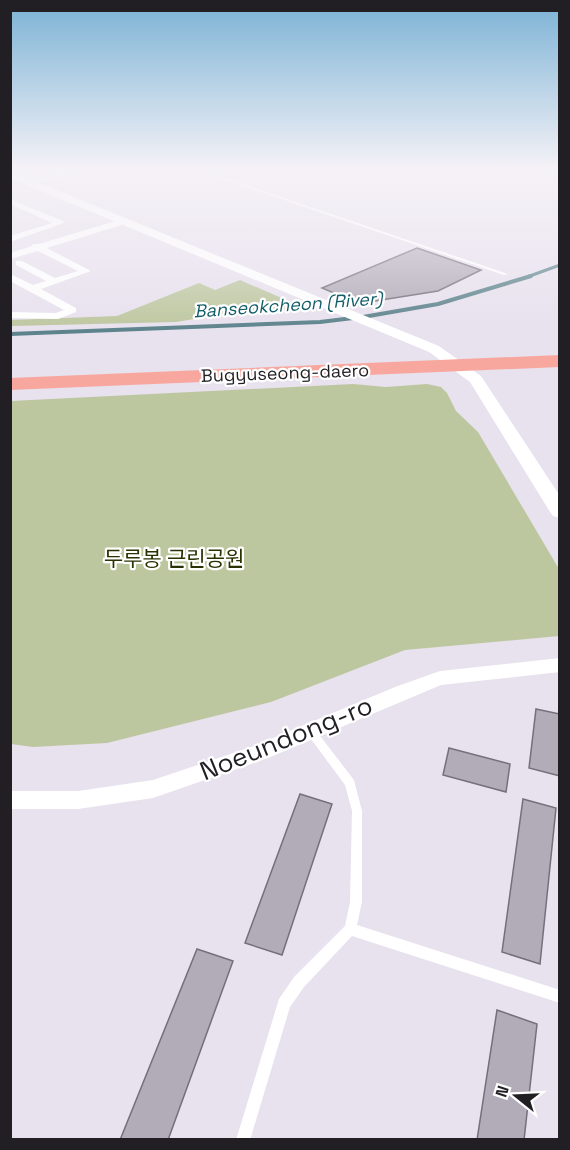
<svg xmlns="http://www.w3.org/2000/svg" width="570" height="1150" viewBox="0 0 570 1150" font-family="'Space Grotesk','Noto Sans KR',sans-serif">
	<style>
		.green { fill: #bdc79f }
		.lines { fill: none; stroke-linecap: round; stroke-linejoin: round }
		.stream-far1 { stroke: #5d838c; stroke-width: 3 }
		.stream { stroke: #5d838c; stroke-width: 4 }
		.building { fill: #b2acb8; stroke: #756f7b; stroke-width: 1.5 }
		.service { fill: #fff; fill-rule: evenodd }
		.minor { fill: #fff; fill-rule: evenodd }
		.tertiary { fill: #fff; fill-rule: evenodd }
		.primary { fill: #f8a79f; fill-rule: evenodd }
		.labels { text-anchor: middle; stroke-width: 4.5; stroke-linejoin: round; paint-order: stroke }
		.far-water-label { font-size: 18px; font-style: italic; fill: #135e6a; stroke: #fff }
		.far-street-label { font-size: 18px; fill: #211f24; stroke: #fff }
		.park-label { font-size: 21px; fill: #2a3200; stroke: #fff }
		.near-street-label { font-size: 26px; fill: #211f24; stroke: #fff }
	</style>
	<rect width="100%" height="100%" fill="#e8e1ee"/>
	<!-- green -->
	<g class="green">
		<path d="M 240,280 L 307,309 L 241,311 L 176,322 L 11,326 L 10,320 L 117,316 L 199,283 L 215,290 Z"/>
		<path d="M 353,384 L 386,387 L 427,384 L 441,387 L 447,393 L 456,411 L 478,432 L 559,569 L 559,636 L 405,650 L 271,702 L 107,743 L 33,747 L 11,744 L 11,401 Z"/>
	</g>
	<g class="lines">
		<!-- stream-far1 -->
		<path class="stream-far1" d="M 527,277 L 560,265"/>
		<!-- stream -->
		<g class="stream">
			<path d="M 363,317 L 438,304 L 531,276"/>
			<path d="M 10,334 L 320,322 L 353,318"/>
		</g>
	</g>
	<!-- building -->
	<g class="building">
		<path d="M 417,248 L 481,270 L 438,291 L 375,301 L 353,301 L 322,288 Z"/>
		<path d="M 536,709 L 560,714 L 560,776 L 529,768 Z"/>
		<path d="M 449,748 L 510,764 L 506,792 L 443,775 Z"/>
		<path d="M 300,794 L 332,804 L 282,955 L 245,943 Z"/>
		<path d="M 523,799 L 556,808 L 540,964 L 502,952 Z"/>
		<path d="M 197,949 L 233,961 L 168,1140 L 120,1140 Z"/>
		<path d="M 497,1010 L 537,1024 L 524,1140 L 477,1140 Z"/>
	</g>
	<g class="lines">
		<!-- service -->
		<g class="service">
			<path d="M 196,170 L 202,170 L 508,274 L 504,275 Z"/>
			<path d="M 537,170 L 545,170 L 560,174 L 560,176 Z"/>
			<path d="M 310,727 L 314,728 L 354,780 L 362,811 L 362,902 L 357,925 L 560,990 L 560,1003 L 352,936 L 304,987 L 290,1007 L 250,1140 L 236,1140 L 279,999 L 294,977 L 345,926 L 350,902 L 352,811 L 345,785 L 305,731 L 306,728 Z"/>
		</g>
		<!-- minor -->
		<g class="minor">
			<path d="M 72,170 L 87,170 L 32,184 L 28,182 Z"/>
			<path d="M 10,199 L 63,221 L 64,223 L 10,242 L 10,236 L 52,223 L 10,204 Z"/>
			<path d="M 125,218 L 128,219 L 128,223 L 47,248 L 91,271 L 41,289 L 76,308 L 76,312 L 58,319 L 10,318 L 10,312 L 56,313 L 64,310 L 10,281 L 10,274 L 33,285 L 46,281 L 16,265 L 16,261 L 22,261 L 55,278 L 78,271 L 38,251 L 10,259 L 10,253 L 32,246 L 33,244 L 39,244 Z"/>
			<path d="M 560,658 L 560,672 L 441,685 L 268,758 L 153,798 L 78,809 L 10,809 L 10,791 L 78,791 L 153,780 L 254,746 L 395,687 L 440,671 Z"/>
		</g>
		<!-- tertiary -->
		<path class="tertiary" d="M 10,171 L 439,346 L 481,376 L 560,496 L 560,518 L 553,516 L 550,512 L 470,382 L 429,352 L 10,178 Z"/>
		<!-- primary -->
		<path class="primary" d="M 560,355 L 560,367 L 10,390 L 10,378 Z"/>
	</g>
	<!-- sky -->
	<linearGradient id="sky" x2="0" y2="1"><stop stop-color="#7bb2d5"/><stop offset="0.51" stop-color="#f5f2f7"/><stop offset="1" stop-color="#f5f2f7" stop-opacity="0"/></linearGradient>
	<rect width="570" height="331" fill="url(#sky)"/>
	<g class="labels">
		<!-- far-water labels -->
		<g class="far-water-label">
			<text transform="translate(288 305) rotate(-4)" y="6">Banseokcheon (River)</text>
		</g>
		<!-- far-street labels -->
		<g class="far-street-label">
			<text transform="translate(285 373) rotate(-2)" y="6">Bugyuseong-daero</text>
		</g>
		<!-- park labels -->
		<g class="park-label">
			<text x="174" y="566">두루봉 근린공원</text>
		</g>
		<!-- near-street labels -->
		<g class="near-street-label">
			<text transform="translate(286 738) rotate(-22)" y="9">Noeundong-ro</text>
		</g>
	</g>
	<!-- border -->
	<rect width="570" height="1150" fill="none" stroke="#211f24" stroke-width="24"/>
	<!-- north arrow -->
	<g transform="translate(516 1096) rotate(288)" stroke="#ffffff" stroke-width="4.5" paint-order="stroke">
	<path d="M0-4.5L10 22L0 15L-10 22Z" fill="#211f24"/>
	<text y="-9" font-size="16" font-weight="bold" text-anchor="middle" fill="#211f24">N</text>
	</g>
</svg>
